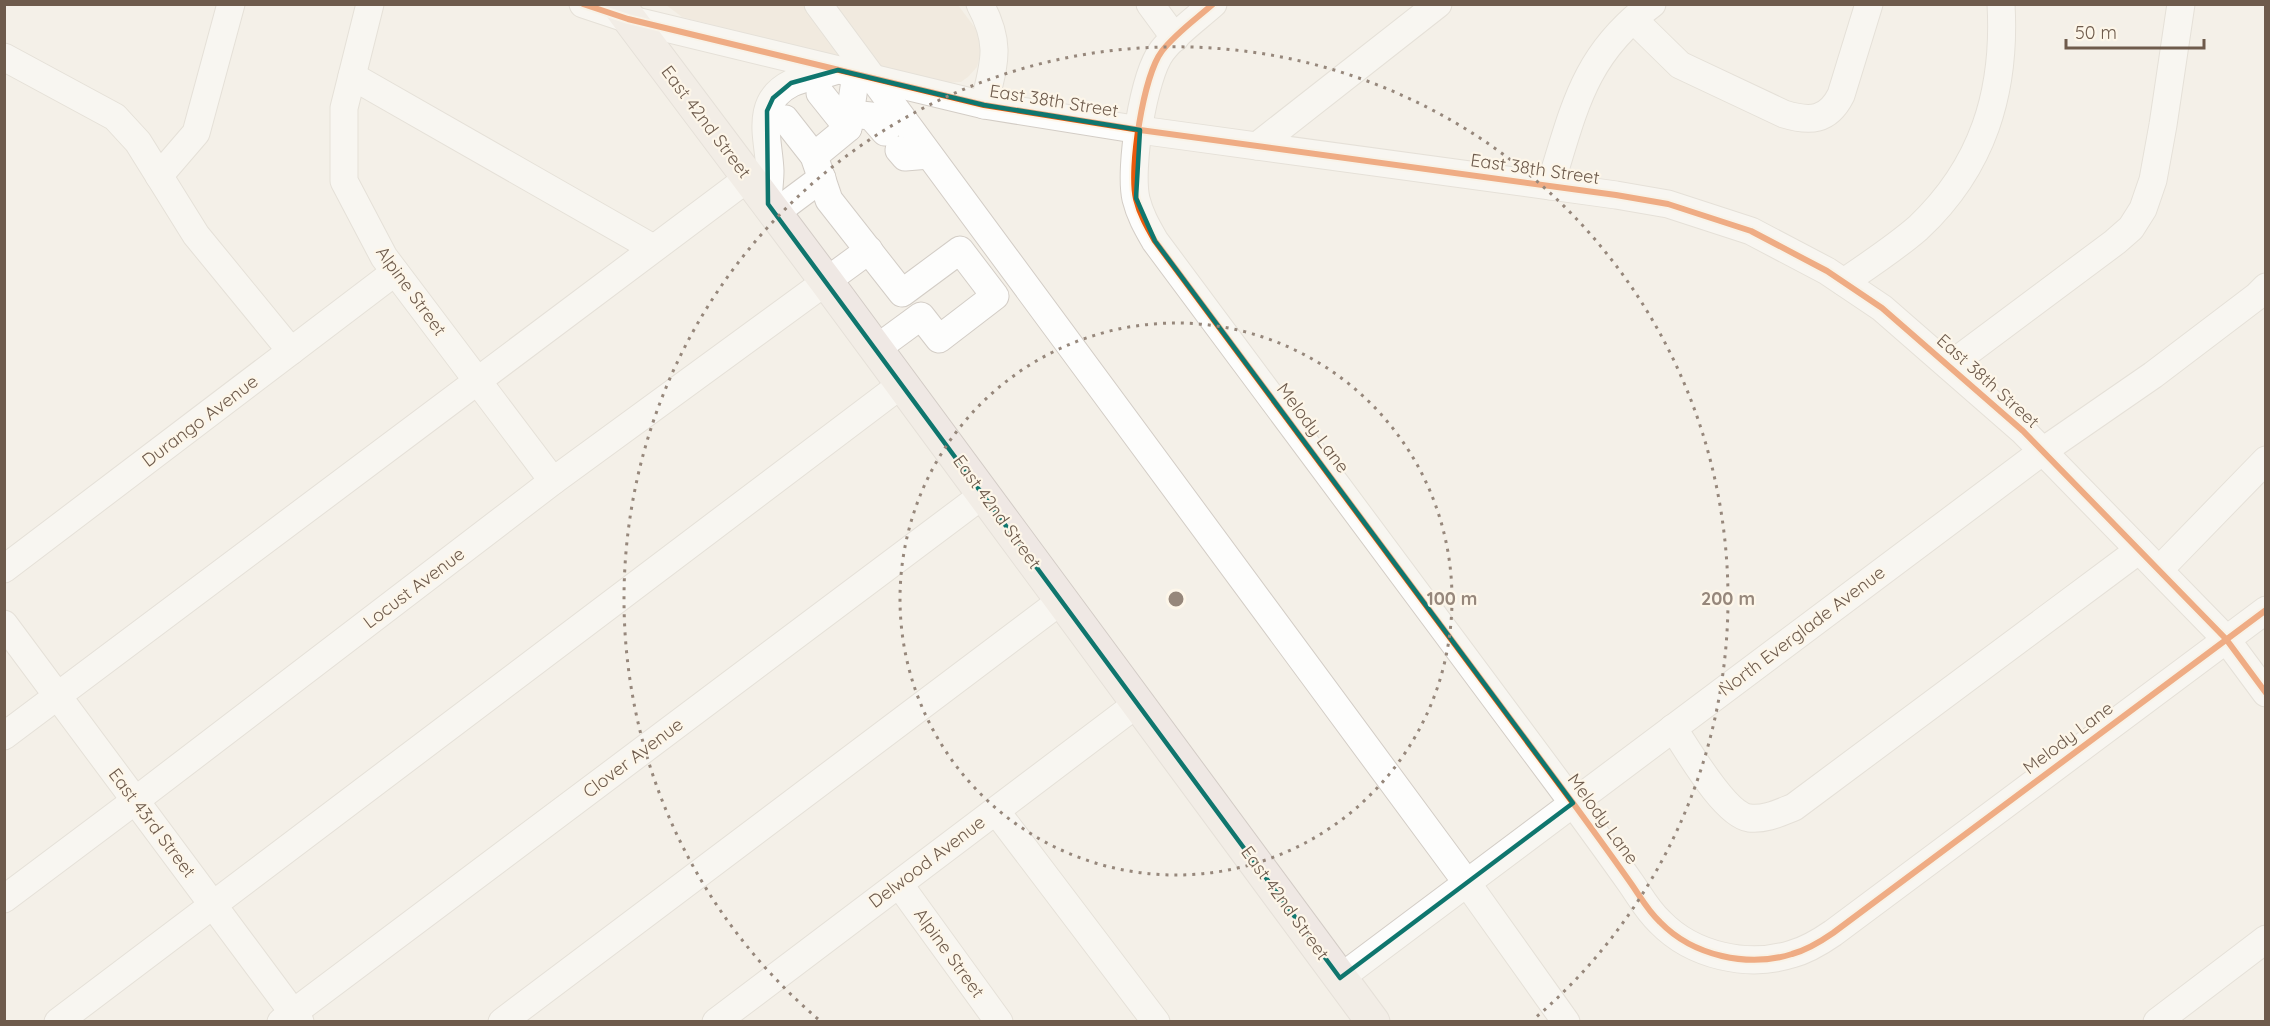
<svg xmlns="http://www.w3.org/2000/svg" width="2270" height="1026" viewBox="0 0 2270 1026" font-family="Quicksand,sans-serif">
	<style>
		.residential { fill: #ede3d6 }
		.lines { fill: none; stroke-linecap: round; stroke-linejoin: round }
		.minor-casing { stroke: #d3cdc6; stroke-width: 29 }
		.highway-casing { stroke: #d3ccc6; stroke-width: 35 }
		.minor { stroke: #fdfdfc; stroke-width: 27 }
		.highway { stroke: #efe8e4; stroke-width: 33 }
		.cycleway-casing { stroke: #fdf6e9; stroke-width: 10 }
		.cycleway { stroke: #e8590c; stroke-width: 6 }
		.marked { fill: none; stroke: #0f766e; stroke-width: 4.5; stroke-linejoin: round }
		.ring { fill: none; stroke: #96877b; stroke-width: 3; stroke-dasharray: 3 6 }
		.labels { text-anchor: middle; stroke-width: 4.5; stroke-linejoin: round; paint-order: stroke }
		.street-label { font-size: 18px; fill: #6e5b4c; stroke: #fdf6e9 }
		.centre { fill: #96877b; stroke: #fdf6e9; stroke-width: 3 }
		.ring-label { font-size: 18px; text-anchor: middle; font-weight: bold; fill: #96877b; stroke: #fdf6e9; stroke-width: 4.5; stroke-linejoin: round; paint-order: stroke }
	</style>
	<rect width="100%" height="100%" fill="#f4f0e8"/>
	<!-- residential -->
	<path class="residential" d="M 666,5 L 958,5 L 976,29 L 979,36 L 981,52 L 977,67 L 968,77 L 961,82 L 943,83 L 682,17 Z"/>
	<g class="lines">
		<!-- minor casing -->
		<g class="minor-casing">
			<g id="minor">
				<path d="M 370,4 L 344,108 L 344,181 L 384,257 L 553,481"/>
				<path d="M 583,4 L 628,19 L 984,105 L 1140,130 L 1616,195 L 1668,204 L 1751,231 L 1827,271 L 1882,308 L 2023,431 L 2226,639 L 2266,693"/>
				<path d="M 818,4 L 1467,883 L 1566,1022"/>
				<path d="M 980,4 C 1002,45 994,63 984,105"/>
				<path d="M 1150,4 L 1175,38"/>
				<path d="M 1213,4 C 1196,19 1176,33 1162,51 C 1143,76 1129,169 1136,199 C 1140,215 1147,227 1155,241 L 1573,803 C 1592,829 1611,855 1630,882 C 1640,896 1647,910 1660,922 C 1693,956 1748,968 1792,954 C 1807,950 1820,942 1833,933 L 2266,610"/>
				<path d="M 1634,20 L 1680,65 L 1784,114 C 1810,122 1828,121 1841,95 L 1869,4"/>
				<path d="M 4,57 L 115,117 L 138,142 L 196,235 L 291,351"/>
				<path d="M 352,76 L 653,248"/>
				<path d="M 820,93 L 848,128"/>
				<path d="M 850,114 L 871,116 L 885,132"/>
				<path d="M 785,119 L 814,156 L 829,200 L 902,293 L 960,250 L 995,296 L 939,339 L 921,316 L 876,349"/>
				<path d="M 1257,146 L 1438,4"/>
				<path d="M 899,150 L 905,157 L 929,155"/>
				<path d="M 814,156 L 848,128 L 856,74"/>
				<path d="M 159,176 L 196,133 L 231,4"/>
				<path d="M 1550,186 C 1574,110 1583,55 1652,4"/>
				<path d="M 768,204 C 768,193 770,182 770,171 C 769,139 753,102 792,83 C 806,77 822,76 837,70"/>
				<path d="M 775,213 L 822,178"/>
				<path d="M 1844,282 C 1869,265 1895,248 1918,228 C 1983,167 2006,92 2001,4"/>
				<path d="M 1949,366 L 2115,242 L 2131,228 L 2143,209 L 2153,180 L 2163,125 L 2181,4"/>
				<path d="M 4,569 L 395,272"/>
				<path d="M 2159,570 L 2266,460"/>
				<path d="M 4,624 L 300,1022"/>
				<path d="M 1673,728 C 1688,750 1724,814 1749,818 C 1765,820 1779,813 1794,807 L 2139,550"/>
				<path d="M 4,736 L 748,178"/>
				<path d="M 996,811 L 1156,1022"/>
				<path d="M 899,884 L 999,1022"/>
				<path d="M 4,899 L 136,800 L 553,481 L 869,250"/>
				<path d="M 1340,978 L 2043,451 L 2153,375 L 2257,296 L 2266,287"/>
				<path d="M 58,1022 L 902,384"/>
				<path d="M 281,1022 L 984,494"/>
				<path d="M 502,1022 L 1062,600"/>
				<path d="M 716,1022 L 1138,703"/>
				<path d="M 2157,1022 L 2266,939"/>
			</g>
		</g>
		<!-- highway casing -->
		<g class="highway-casing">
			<path id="highway" d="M 618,4 L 826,281 L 1373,1022"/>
		</g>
		<!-- minor -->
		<use href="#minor" class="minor"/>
		<!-- highway -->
		<use href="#highway" class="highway"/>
		<!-- cycleway casing -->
		<g class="cycleway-casing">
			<g id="cycleway">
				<path d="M 583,4 L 628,19 L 984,105 L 1140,130 L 1616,195 L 1668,204 L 1751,231 L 1827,271 L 1882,308 L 2023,431 L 2226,639 L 2266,693"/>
				<path d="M 1213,4 C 1196,19 1176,33 1162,51 C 1143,76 1129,169 1136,199 C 1140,215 1147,227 1155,241 L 1573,803 C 1592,829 1611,855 1630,882 C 1640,896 1647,910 1660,922 C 1693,956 1748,968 1792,954 C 1807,950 1820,942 1833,933 L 2266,610"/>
			</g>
		</g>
		<!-- cycleway -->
		<use href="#cycleway" class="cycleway"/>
	</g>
	<!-- marked area -->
	<path d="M0 0H2270V1026H0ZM 838,70 L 984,105 L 1140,130 L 1136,198 L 1155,241 L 1573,803 L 1340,978 L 768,204 L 767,111 L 773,98 L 791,83 Z" fill="#f4f0e8" fill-opacity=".55" fill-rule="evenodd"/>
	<path class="marked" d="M 838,70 L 984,105 L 1140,130 L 1136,198 L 1155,241 L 1573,803 L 1340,978 L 768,204 L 767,111 L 773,98 L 791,83 Z"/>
	<!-- distance rings -->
	<g class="ring">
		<circle cx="1176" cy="599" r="276"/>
		<path d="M818 1019A552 552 0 1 1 1534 1019"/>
	</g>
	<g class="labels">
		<!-- street labels -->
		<g class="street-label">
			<text transform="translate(1054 101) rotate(9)" y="6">East 38th Street</text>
			<text transform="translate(706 122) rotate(53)" y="6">East 42nd Street</text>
			<text transform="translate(1535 169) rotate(8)" y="6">East 38th Street</text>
			<text transform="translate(411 291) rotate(54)" y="6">Alpine Street</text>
			<text transform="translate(1988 381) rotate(42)" y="6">East 38th Street</text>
			<text transform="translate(200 421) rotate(-37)" y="6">Durango Avenue</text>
			<text transform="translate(1313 428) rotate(53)" y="6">Melody Lane</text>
			<text transform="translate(997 512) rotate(54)" y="6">East 42nd Street</text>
			<text transform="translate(414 588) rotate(-37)" y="6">Locust Avenue</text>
			<text transform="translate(1802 631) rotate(-37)" y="6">North Everglade Avenue</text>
			<text transform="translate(2068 738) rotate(-37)" y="6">Melody Lane</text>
			<text transform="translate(633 758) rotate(-37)" y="6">Clover Avenue</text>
			<text transform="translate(1603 819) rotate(54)" y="6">Melody Lane</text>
			<text transform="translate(152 823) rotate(53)" y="6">East 43rd Street</text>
			<text transform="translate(927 862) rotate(-37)" y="6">Delwood Avenue</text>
			<text transform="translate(1285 903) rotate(54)" y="6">East 42nd Street</text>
			<text transform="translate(949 953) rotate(54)" y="6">Alpine Street</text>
		</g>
	</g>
	<circle cx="1176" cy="599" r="9" class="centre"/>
	<g class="ring-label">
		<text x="1452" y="605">100 m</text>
		<text x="1728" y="605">200 m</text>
	</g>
	<!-- border -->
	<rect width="2270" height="1026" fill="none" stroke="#6e5b4c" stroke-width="12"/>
	<!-- scale -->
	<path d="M2066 39v9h138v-9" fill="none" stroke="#6e5b4c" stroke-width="3"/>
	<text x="2075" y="39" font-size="18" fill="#6e5b4c" stroke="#fdf6e9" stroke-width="4.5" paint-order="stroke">50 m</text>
</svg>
